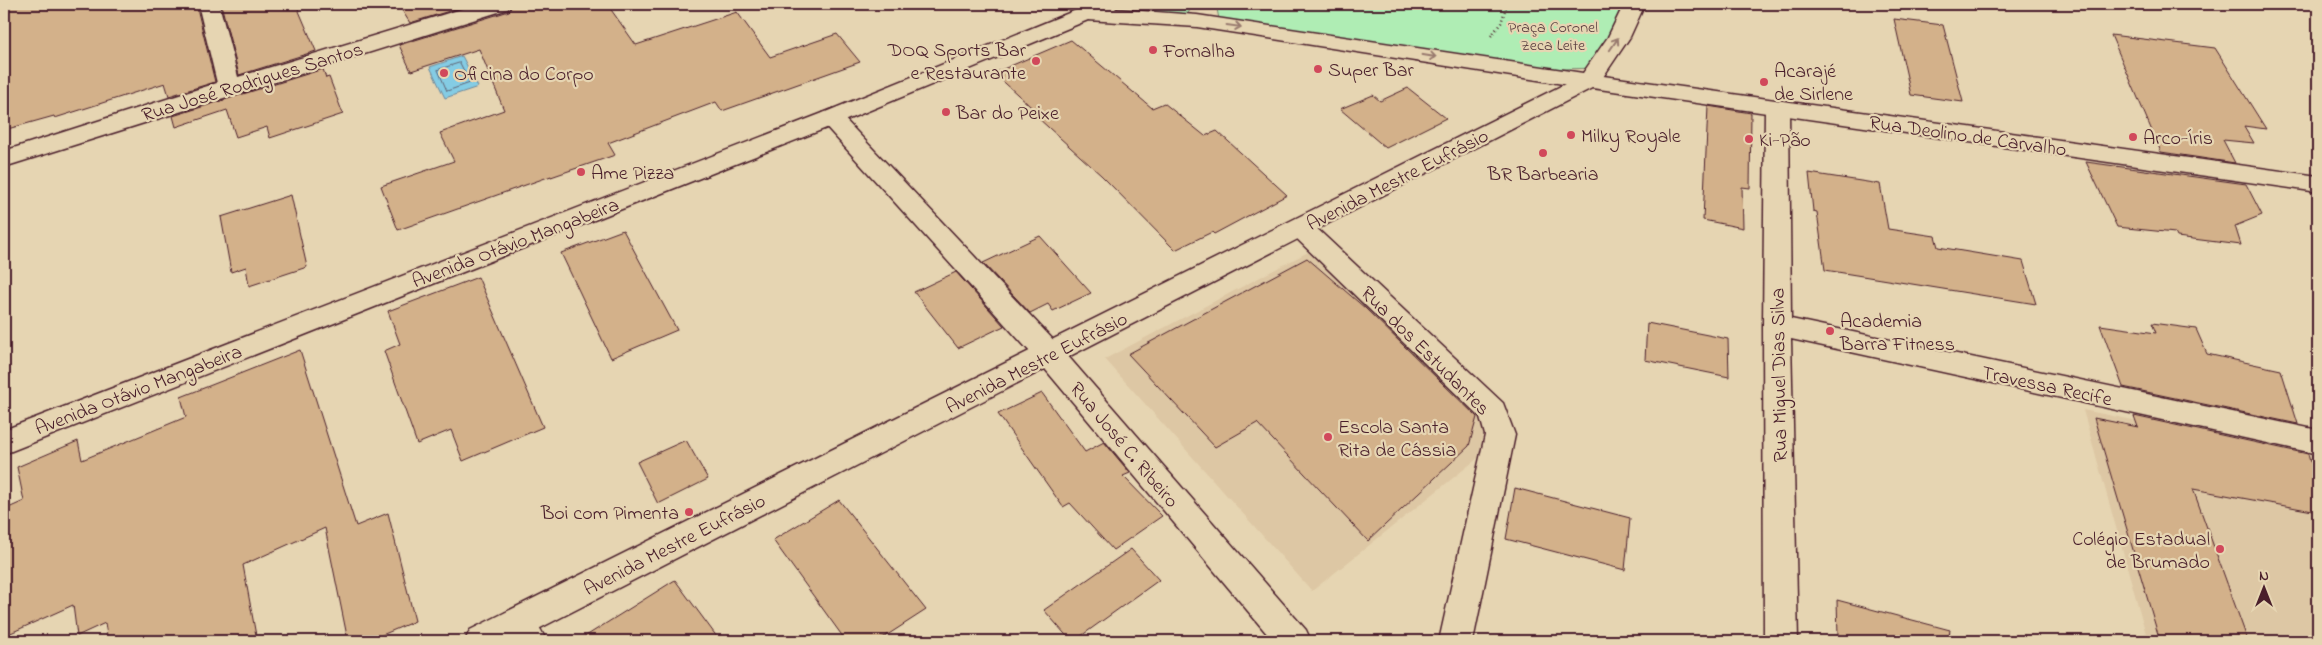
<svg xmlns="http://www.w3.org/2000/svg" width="2322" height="645" viewBox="0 0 2322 645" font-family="'Indie Flower',sans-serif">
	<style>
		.built { fill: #ddc7a4 }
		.green { fill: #afedb4; stroke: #7c8670 }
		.water { fill: #84cce4; stroke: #6d879a }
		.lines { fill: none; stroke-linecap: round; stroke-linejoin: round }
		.shore { stroke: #616475; stroke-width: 1 }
		.building { fill: #d3b18a; stroke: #4a1f2b }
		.minor-casing { stroke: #4a1f2b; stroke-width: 3 }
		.tertiary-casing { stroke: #4a1f2b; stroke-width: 3 }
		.secondary-casing { stroke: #4a1f2b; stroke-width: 3 }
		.path { stroke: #4a1f2b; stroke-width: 2.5; stroke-dasharray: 1 3; stroke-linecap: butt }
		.minor { fill: #e6d5b2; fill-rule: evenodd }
		.tertiary { fill: #e6d5b2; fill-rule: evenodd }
		.secondary { fill: #e6d5b2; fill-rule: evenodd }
		.oneway { stroke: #987a6e }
		.poi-dot { fill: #d1495b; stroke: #e6d5b2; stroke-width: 2 }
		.labels { text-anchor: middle; stroke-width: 4.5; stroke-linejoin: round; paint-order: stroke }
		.far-park-label { font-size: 16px; fill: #593e40; stroke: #e6d5b2 }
		.poi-label { font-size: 20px; fill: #4a1f2b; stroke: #e6d5b2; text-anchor: start }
		.street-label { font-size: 20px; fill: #4a1f2b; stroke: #e6d5b2 }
	</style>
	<rect width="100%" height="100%" fill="#e6d5b2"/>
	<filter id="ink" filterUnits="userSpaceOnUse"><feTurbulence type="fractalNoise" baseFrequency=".02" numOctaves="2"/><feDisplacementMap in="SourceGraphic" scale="10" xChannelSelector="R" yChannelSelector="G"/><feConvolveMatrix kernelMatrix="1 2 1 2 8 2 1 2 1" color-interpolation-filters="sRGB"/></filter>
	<g filter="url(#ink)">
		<!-- built -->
		<g class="built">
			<path d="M 1308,252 L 1487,416 L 1478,458 L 1312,591 L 1105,359 Z"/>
			<path d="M 2083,410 L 2318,457 L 2318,641 L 2148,641 Z"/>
		</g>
		<!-- green -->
		<g class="green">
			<path d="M 1171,4 L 1192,4 L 1186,19 L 1147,12 Z"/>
			<path d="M 1216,4 L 1630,4 L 1603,68 L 1553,69 L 1219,19 Z"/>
		</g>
		<!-- water -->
		<path class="water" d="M 462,56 L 478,87 L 445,98 L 430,67 Z"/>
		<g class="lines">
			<!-- shore -->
			<path class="shore" d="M 460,63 L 470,83 L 447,91 L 438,70 Z"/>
		</g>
		<!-- building -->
		<g class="building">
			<path d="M 4,4 L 196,4 L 215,82 L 169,96 L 165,83 L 55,118 L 54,116 L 4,130 Z"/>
			<path d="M 221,4 L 296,4 L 316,51 L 239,75 Z"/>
			<path d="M 398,4 L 472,4 L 410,23 Z"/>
			<path d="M 513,4 L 607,4 L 636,45 L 737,12 L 770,57 L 837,34 L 860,62 L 722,111 L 716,102 L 608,143 L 615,155 L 551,177 L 551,176 L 398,230 L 381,186 L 454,161 L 440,133 L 504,110 L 479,49 L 411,71 L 399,45 L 509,11 Z"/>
			<path d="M 1894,19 L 1943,25 L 1963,102 L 1911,95 Z"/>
			<path d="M 2111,35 L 2215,48 L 2266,129 L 2244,126 L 2254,143 L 2223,140 L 2235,163 L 2161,152 Z"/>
			<path d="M 1071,40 L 1152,108 L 1164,103 L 1205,136 L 1217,131 L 1287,195 L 1214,234 L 1212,232 L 1175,250 L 1102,176 L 1038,118 L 1041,116 L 994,73 Z"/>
			<path d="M 323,69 L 326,78 L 329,77 L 343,114 L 270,138 L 267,127 L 236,137 L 227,110 L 176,127 L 173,116 Z"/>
			<path d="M 1408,88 L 1446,118 L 1386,148 L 1340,109 L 1373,95 L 1380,101 Z"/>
			<path d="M 1708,106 L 1751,113 L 1750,188 L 1742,187 L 1743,228 L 1703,220 Z"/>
			<path d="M 2086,162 L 2246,184 L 2262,215 L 2235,226 L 2241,245 L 2177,237 L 2175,233 L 2117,227 Z"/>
			<path d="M 1809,173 L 1880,184 L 1888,229 L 1935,236 L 1938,247 L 2023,261 L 2036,304 L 1825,270 L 1817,212 L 1813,211 Z"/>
			<path d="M 291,195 L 307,267 L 249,286 L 246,267 L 231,272 L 221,217 Z"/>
			<path d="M 623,230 L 677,330 L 611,358 L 561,253 Z"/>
			<path d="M 1040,236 L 1091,293 L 1053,311 L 1048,304 L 1030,313 L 983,263 Z"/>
			<path d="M 1307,258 L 1365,308 L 1477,417 L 1469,446 L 1368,541 L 1257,423 L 1215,447 L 1128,354 Z"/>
			<path d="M 956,272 L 1004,326 L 958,348 L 914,292 Z"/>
			<path d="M 478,277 L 543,427 L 463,461 L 451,430 L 417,444 L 384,351 L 400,344 L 388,311 Z"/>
			<path d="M 1647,323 L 1728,339 L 1729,377 L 1645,360 Z"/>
			<path d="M 2152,323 L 2196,329 L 2207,354 L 2281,370 L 2298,424 L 2123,387 L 2100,325 L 2156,333 Z"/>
			<path d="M 300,350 L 356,526 L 388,513 L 415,621 L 368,641 L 348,641 L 325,528 L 243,565 L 257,641 L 108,641 L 105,623 L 77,636 L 73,605 L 4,636 L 4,510 L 24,501 L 17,467 L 78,441 L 82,460 L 186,417 L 181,397 Z"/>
			<path d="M 1042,393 L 1085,452 L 1104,442 L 1130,473 L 1123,476 L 1162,516 L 1113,550 L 1070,503 L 1063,507 L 998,414 Z"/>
			<path d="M 2134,416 L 2308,454 L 2310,462 L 2318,464 L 2318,512 L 2193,489 L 2248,641 L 2160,641 L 2094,418 L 2138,427 Z"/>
			<path d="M 686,440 L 708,479 L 658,504 L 637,462 Z"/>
			<path d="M 1515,488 L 1630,518 L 1625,570 L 1506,539 Z"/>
			<path d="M 839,500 L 926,610 L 878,641 L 846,641 L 773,540 Z"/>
			<path d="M 1131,549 L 1159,580 L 1074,641 L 1071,641 L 1044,610 Z"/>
			<path d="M 675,580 L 720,641 L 578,641 Z"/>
			<path d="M 1837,600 L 1950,630 L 1948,641 L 1858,641 L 1838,636 Z"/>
		</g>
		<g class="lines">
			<!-- minor casing -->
			<g class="minor-casing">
				<g id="minor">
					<path d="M 198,4 L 219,4 L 238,77 L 478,4 L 511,4 L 508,9 L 4,167 L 4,151 L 217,83 Z"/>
					<path d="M 1777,101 L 1785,103 L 1789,108 L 1791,319 L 2318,430 L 2318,454 L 1791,339 L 1798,641 L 1764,641 L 1763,326 L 1765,108 L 1769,103 Z"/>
					<path d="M 831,111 L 839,113 L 1060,347 L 1306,630 L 1311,641 L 1273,641 L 1040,363 L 823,123 L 819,118 L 823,113 Z"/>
					<path d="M 1301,219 L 1310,222 L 1503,403 L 1515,435 L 1473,641 L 1439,641 L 1485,435 L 1480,417 L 1292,234 L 1288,228 L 1292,222 Z"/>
					<path d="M 517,609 C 533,615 540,626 546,641 L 510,641 L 500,624 L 505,613 Z"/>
				</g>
			</g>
			<!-- tertiary casing -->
			<g class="tertiary-casing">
				<path id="tertiary" d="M 1589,74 L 2318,176 L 2318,192 L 1592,88 L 515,641 L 465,641 L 470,630 L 1581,76 Z"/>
			</g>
			<!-- secondary casing -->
			<g class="secondary-casing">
				<path id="secondary" d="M 1091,4 L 1119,4 L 1115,9 L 1197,15 L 1583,73 L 1608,37 L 1624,4 L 1645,4 L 1630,37 L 1597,86 L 1589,88 L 1197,27 L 1088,20 L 839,123 L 4,454 L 4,430 L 823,113 Z"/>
			</g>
			<!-- path -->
			<path class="path" d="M 1491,36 L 1501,23 L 1507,4"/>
			<!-- minor -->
			<use href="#minor" class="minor"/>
			<!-- tertiary -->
			<use href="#tertiary" class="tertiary"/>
			<!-- secondary -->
			<use href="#secondary" class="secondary"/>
		</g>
		<!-- one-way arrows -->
		<defs><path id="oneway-shaft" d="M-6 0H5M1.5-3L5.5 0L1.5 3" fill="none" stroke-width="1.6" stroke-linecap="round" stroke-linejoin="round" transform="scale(1.25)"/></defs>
		<g class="oneway">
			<use href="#oneway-shaft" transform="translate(1234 26) rotate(8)"/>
			<use href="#oneway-shaft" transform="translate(1614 44) rotate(-56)"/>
			<use href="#oneway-shaft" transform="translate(1429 56) rotate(9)"/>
		</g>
	</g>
	<!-- markers -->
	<g class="poi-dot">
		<circle cx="1153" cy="50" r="5"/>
		<circle cx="1036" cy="61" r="5"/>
		<circle cx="1318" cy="69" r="5"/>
		<circle cx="444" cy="73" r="5"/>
		<circle cx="1764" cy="82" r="5"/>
		<circle cx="946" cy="112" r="5"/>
		<circle cx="1571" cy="135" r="5"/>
		<circle cx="2133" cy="137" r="5"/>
		<circle cx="1749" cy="139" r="5"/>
		<circle cx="1543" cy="153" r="5"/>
		<circle cx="581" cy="172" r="5"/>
		<circle cx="1830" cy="331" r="5"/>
		<circle cx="1328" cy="437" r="5"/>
		<circle cx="689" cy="512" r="5"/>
		<circle cx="2220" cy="549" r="5"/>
	</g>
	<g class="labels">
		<!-- far-park labels -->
		<g class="far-park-label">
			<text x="1553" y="32">Praça Coronel<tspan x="1553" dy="18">Zeca Leite</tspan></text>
		</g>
		<!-- poi labels -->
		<g class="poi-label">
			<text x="1026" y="56" text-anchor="end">DOQ Sports Bar<tspan x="1026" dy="23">e Restaurante</tspan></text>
			<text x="1163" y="57">Fornalha</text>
			<text x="1328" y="76">Super Bar</text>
			<text x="1774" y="77">Acarajé<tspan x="1774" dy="23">de Sirlene</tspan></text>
			<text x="454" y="80">Oficina do Corpo</text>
			<text x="956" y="119">Bar do Peixe</text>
			<text x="1581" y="142">Milky Royale</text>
			<text x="2143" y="144">Arco-Íris</text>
			<text x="1759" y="146">Ki-Pão</text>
			<text x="591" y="179">Ame Pizza</text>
			<text x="1543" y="180" text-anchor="middle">BR Barbearia</text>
			<text x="1840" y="327">Academia<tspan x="1840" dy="23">Barra Fitness</tspan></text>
			<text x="1338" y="433">Escola Santa<tspan x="1338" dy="23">Rita de Cássia</tspan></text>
			<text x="679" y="519" text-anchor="end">Boi com Pimenta</text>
			<text x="2210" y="545" text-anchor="end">Colégio Estadual<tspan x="2210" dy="23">de Brumado</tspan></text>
		</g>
		<!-- street labels -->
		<g class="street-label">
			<text transform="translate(252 81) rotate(-17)" y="7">Rua José Rodrigues Santos</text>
			<text transform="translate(1968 135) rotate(8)" y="7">Rua Deolino de Carvalho</text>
			<text transform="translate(1397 179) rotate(-27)" y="7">Avenida Mestre Eufrásio</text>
			<text transform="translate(515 242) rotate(-21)" y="7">Avenida Otávio Mangabeira</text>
			<text transform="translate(1426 350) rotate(45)" y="7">Rua dos Estudantes</text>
			<text transform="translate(1036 362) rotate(-27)" y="7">Avenida Mestre Eufrásio</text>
			<text transform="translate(1778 375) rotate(-91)" y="7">Rua Miguel Dias Silva</text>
			<text transform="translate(2047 385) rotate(12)" y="7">Travessa Recife</text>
			<text transform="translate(138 389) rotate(-21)" y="7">Avenida Otávio Mangabeira</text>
			<text transform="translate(1125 444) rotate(50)" y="7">Rua José C. Ribeiro</text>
			<text transform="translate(674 544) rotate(-27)" y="7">Avenida Mestre Eufrásio</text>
		</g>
	</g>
	<!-- margin -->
	<rect width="2322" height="645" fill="none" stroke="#e6d5b2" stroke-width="20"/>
	<rect x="10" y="10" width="2302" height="625" fill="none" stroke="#4a1f2b" stroke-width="2" filter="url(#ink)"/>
	<!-- north arrow -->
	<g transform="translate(2264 588)" stroke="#e6d5b2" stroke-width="4" paint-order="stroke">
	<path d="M0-4L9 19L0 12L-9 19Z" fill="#4a1f2b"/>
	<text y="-8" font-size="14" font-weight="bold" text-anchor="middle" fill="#4a1f2b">N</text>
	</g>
</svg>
